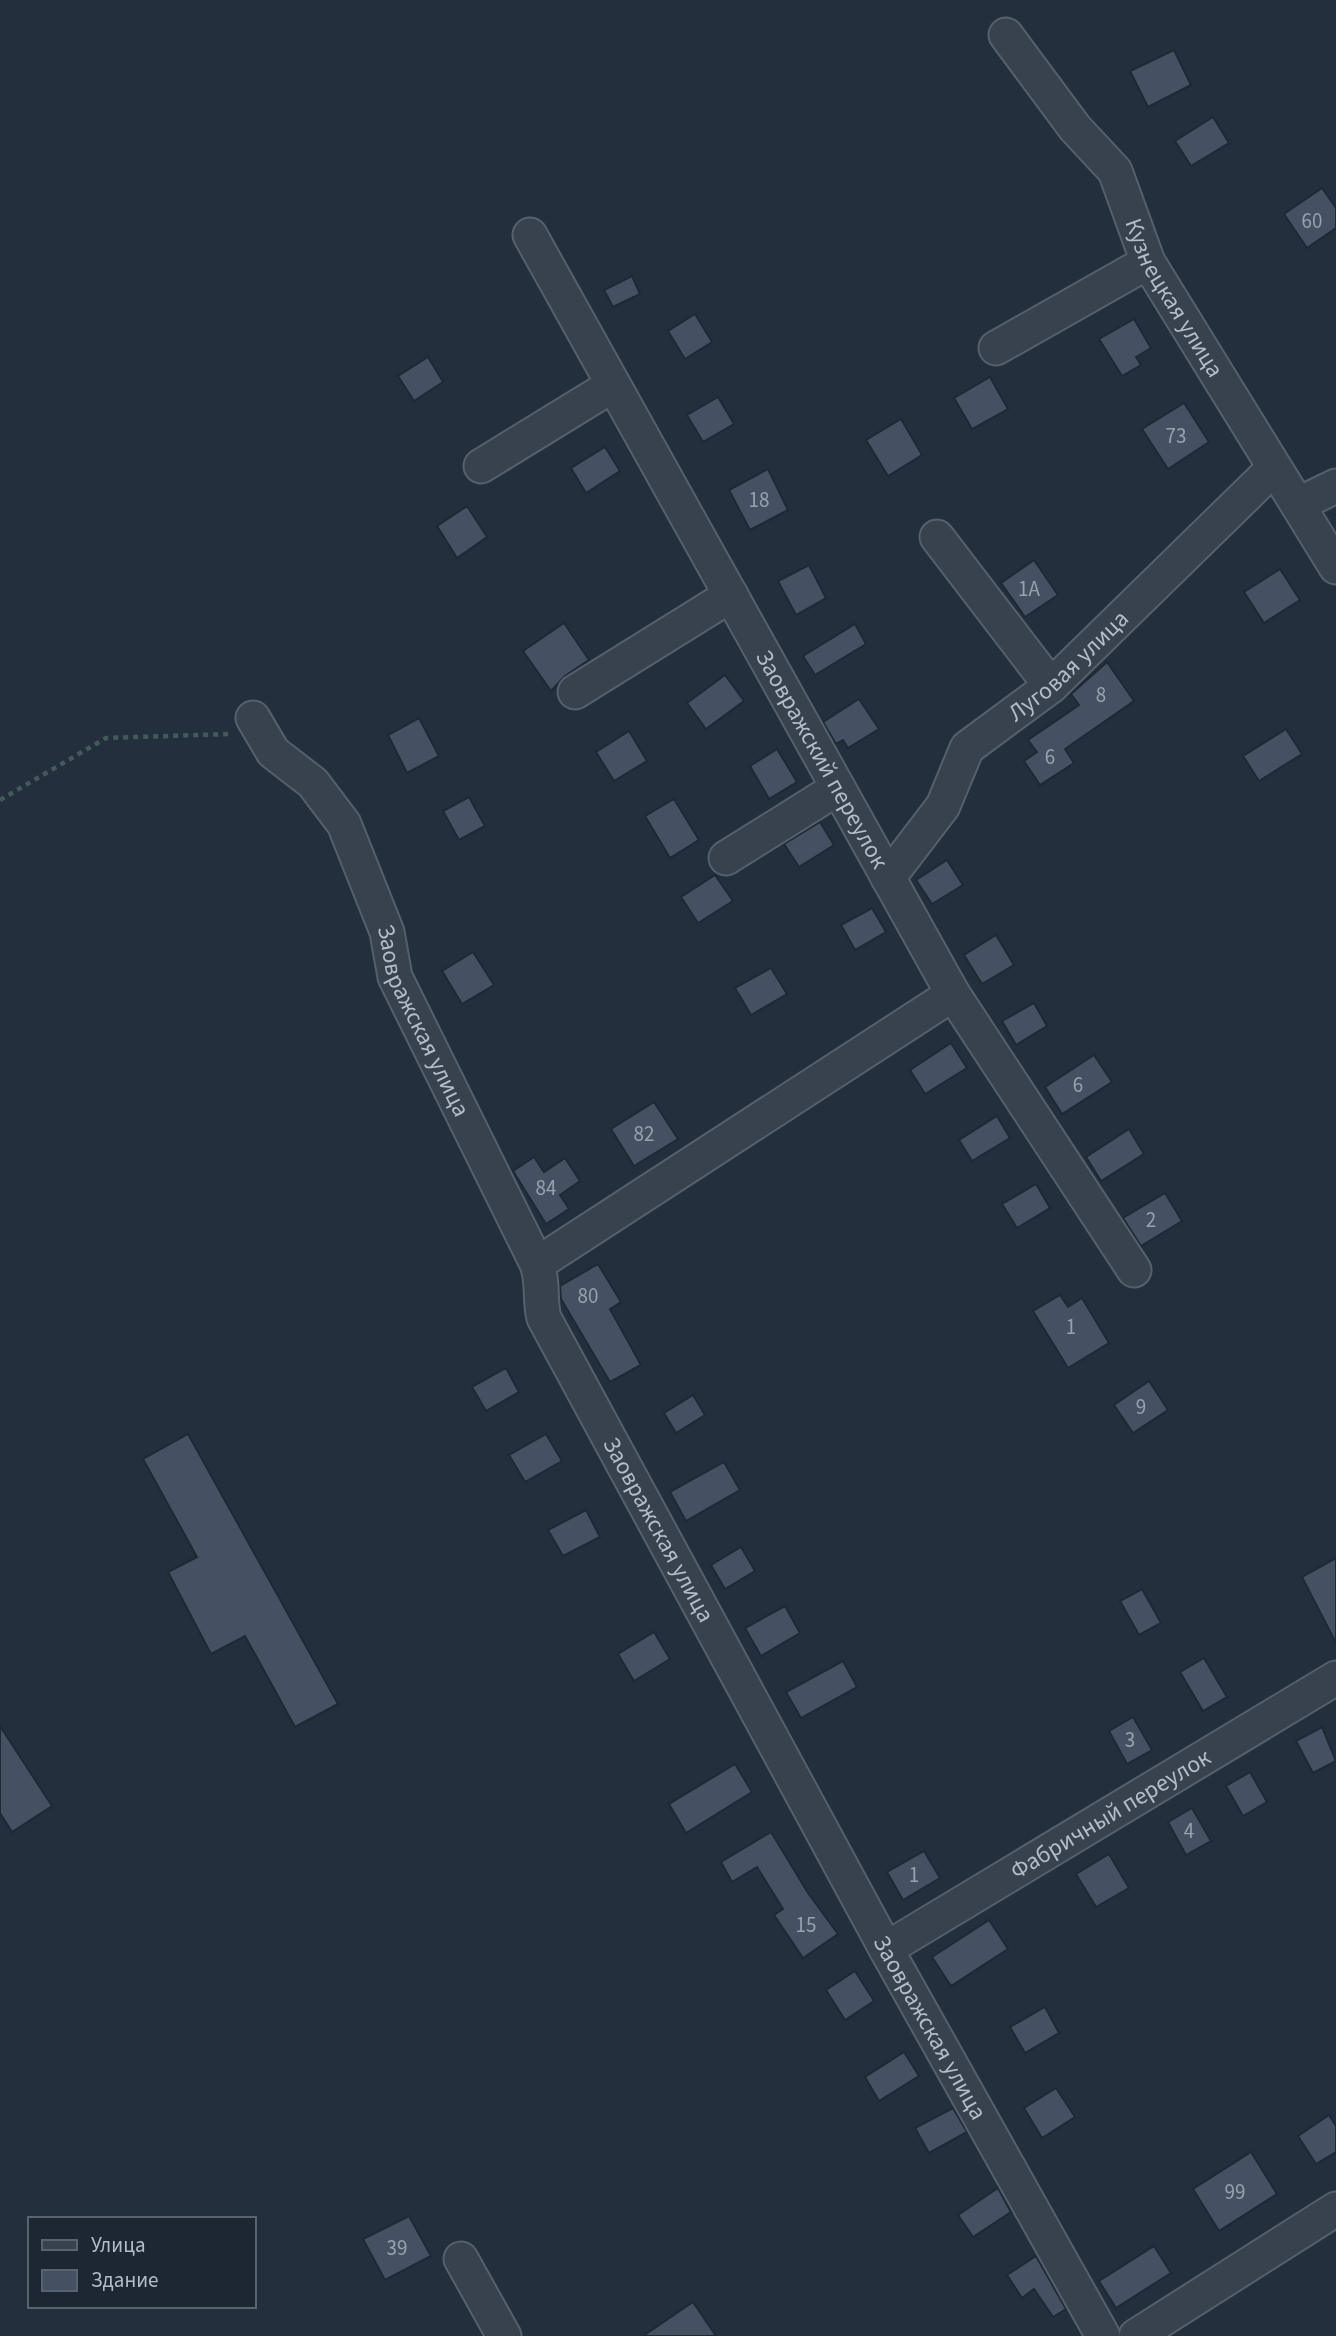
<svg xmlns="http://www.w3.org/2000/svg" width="1336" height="2336" viewBox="0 0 1336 2336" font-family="'Source Sans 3',sans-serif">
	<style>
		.building { fill: #455162; stroke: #1f2835; stroke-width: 2 }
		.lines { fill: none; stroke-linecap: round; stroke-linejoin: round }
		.minor-casing { stroke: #565f6c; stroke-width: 37 }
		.path { stroke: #44595c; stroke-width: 4.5; stroke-dasharray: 5 5; stroke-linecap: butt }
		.minor { stroke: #38414e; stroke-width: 33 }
		.labels { text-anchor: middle; stroke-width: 6; stroke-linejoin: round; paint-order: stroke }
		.number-label { font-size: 21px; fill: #98a1af }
		.street-label { font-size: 24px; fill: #b4bcc9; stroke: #1d2633 }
	</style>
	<rect width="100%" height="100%" fill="#242f3e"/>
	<!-- building -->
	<g class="building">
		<path d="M 1174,50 L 1191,85 L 1148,107 L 1130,71 Z"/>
		<path d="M 1213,117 L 1229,143 L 1191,166 L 1175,141 Z"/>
		<path d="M 1322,188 L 1336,208 L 1336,228 L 1307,248 L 1284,214 Z"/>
		<path d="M 632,276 L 640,294 L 613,307 L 604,290 Z"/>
		<path d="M 695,314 L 712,342 L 685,359 L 668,331 Z"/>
		<path d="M 1134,319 L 1151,348 L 1136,357 L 1141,365 L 1122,376 L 1099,339 Z"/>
		<path d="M 428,357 L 443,382 L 414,401 L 398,376 Z"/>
		<path d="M 990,377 L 1008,409 L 972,429 L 954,398 Z"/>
		<path d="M 718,397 L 734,424 L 703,442 L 687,415 Z"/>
		<path d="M 1184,403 L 1209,442 L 1168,469 L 1142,429 Z"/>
		<path d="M 901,419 L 922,455 L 888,476 L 866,440 Z"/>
		<path d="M 605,447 L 620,471 L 586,493 L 571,468 Z"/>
		<path d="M 768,469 L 788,510 L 750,530 L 729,490 Z"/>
		<path d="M 467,506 L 487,537 L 457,558 L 437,526 Z"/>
		<path d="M 1034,560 L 1058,595 L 1025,617 L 1001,583 Z"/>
		<path d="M 809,565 L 826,598 L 796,615 L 778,581 Z"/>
		<path d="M 1280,569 L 1300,600 L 1264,623 L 1244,592 Z"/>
		<path d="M 564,623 L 589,660 L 565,676 L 551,691 L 523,651 Z"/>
		<path d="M 855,624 L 866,644 L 815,675 L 803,656 Z"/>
		<path d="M 1107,662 L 1134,701 L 1065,749 L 1074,763 L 1040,785 L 1024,761 L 1037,752 L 1028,740 L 1079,705 L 1071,694 Z"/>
		<path d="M 725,675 L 744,701 L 706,729 L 687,703 Z"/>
		<path d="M 859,699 L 879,729 L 848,748 L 843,740 L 836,744 L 823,722 Z"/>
		<path d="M 419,718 L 439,756 L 407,773 L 388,735 Z"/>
		<path d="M 1286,729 L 1302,754 L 1259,781 L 1243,756 Z"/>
		<path d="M 629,731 L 647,761 L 614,781 L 596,752 Z"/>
		<path d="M 777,749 L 797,782 L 769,799 L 750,766 Z"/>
		<path d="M 469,797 L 485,826 L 459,840 L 443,811 Z"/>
		<path d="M 674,799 L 699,840 L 670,858 L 645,816 Z"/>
		<path d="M 820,822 L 834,845 L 799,867 L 784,844 Z"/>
		<path d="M 947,860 L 963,885 L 932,904 L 916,880 Z"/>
		<path d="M 715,875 L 733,901 L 698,923 L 681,897 Z"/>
		<path d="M 872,908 L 886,932 L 855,950 L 841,925 Z"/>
		<path d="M 996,935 L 1014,965 L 982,984 L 964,955 Z"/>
		<path d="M 473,952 L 494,985 L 462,1004 L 442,971 Z"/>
		<path d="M 771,968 L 787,994 L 751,1015 L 735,988 Z"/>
		<path d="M 1034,1003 L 1047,1026 L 1016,1045 L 1002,1021 Z"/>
		<path d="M 951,1043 L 967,1068 L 925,1094 L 910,1070 Z"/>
		<path d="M 1094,1055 L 1112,1082 L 1062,1114 L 1045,1087 Z"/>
		<path d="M 654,1102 L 678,1139 L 634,1166 L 611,1129 Z"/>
		<path d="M 997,1116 L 1010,1138 L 972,1161 L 959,1140 Z"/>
		<path d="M 1129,1129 L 1144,1154 L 1101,1181 L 1086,1157 Z"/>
		<path d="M 534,1157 L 544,1172 L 565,1158 L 580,1181 L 560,1195 L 569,1209 L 546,1224 L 513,1171 Z"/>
		<path d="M 1036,1184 L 1050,1208 L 1017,1228 L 1002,1204 Z"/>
		<path d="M 1165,1193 L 1182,1221 L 1141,1246 L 1123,1218 Z"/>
		<path d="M 598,1264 L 621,1302 L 610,1309 L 641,1365 L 610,1382 L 561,1299 L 560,1286 Z"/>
		<path d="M 1060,1295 L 1068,1307 L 1082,1298 L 1109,1343 L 1068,1368 L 1033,1311 Z"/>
		<path d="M 506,1368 L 519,1392 L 486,1411 L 472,1387 Z"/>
		<path d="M 1149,1381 L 1168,1410 L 1133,1433 L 1114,1405 Z"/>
		<path d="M 693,1395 L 705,1415 L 676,1433 L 664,1413 Z"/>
		<path d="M 188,1434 L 338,1704 L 295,1727 L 245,1636 L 211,1654 L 168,1572 L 197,1557 L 143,1459 Z"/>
		<path d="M 546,1434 L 562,1461 L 525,1482 L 509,1455 Z"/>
		<path d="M 724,1462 L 740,1490 L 686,1521 L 670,1492 Z"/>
		<path d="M 586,1510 L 600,1537 L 563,1556 L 548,1530 Z"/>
		<path d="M 741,1547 L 755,1571 L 725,1589 L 711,1565 Z"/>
		<path d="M 1336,1558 L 1336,1643 L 1302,1577 Z"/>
		<path d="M 1142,1589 L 1161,1623 L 1139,1635 L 1120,1601 Z"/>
		<path d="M 785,1606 L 800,1633 L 761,1656 L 745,1628 Z"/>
		<path d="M 654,1632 L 670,1659 L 634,1681 L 618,1654 Z"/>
		<path d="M 1204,1658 L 1227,1697 L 1203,1711 L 1180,1672 Z"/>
		<path d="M 843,1661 L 857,1687 L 801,1718 L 786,1692 Z"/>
		<path d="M 1133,1717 L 1152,1750 L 1127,1764 L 1109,1731 Z"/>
		<path d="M 0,1726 L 52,1806 L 12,1832 L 0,1813 Z"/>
		<path d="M 1322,1727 L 1336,1761 L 1313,1773 L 1296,1741 Z"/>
		<path d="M 735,1764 L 752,1792 L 686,1833 L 669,1804 Z"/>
		<path d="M 1250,1772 L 1267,1802 L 1243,1816 L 1226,1786 Z"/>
		<path d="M 1192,1808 L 1211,1841 L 1186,1855 L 1168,1822 Z"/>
		<path d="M 771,1832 L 808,1893 L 838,1934 L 803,1958 L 774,1915 L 783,1909 L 757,1867 L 732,1882 L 721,1862 Z"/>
		<path d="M 924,1851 L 940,1878 L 903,1900 L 887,1872 Z"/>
		<path d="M 1109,1854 L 1129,1888 L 1096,1907 L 1076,1874 Z"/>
		<path d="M 989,1920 L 1008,1949 L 951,1986 L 932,1957 Z"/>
		<path d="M 855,1971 L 874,2001 L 845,2020 L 826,1990 Z"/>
		<path d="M 1045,2007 L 1059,2033 L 1025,2053 L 1010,2027 Z"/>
		<path d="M 904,2052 L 919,2076 L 879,2101 L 865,2077 Z"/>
		<path d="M 1056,2088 L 1075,2117 L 1042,2138 L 1024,2108 Z"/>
		<path d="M 953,2108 L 967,2132 L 929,2153 L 915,2128 Z"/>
		<path d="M 1329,2115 L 1336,2126 L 1336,2152 L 1316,2164 L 1298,2136 Z"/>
		<path d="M 1251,2152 L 1277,2194 L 1219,2231 L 1193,2189 Z"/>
		<path d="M 998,2188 L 1011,2212 L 973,2237 L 958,2215 Z"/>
		<path d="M 409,2216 L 431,2256 L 385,2280 L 363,2239 Z"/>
		<path d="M 1154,2246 L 1171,2273 L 1116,2308 L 1099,2281 Z"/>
		<path d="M 1036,2256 L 1066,2309 L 1053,2317 L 1034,2289 L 1022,2298 L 1007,2275 Z"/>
		<path d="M 693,2302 L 716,2336 L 643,2336 Z"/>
	</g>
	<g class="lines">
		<!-- minor casing -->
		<g class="minor-casing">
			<g id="minor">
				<path id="s1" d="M 1006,35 L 1075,128 L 1115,171 L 1148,262 L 1336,567"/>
				<path id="s2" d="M 530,235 L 953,994 L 1134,1270"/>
				<path d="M 996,348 L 1148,262"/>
				<path d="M 481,466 L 613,385"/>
				<path d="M 1299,504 L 1336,486"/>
				<path d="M 937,537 L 1051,686"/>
				<path d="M 575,692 L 731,595"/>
				<path id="s3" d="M 253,718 L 273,752 L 313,783 L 344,824 L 387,932 L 395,977 L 537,1264 C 544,1283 539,1300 544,1318 L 886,1949 L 1103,2336"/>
				<path d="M 726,858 L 838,788"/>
				<path id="s4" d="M 888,878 L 943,806 L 967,748 L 1051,686 L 1273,469"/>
				<path d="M 537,1264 L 953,994"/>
				<path id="s5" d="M 886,1949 L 1336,1678"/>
				<path d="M 461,2259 L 504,2336"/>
				<path d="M 1136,2336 L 1336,2209"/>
			</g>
		</g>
		<!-- path -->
		<path class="path" d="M 0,800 L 106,738 L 230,734"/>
		<!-- minor -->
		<use href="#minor" class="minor"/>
	</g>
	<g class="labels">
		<!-- number labels -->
		<g class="number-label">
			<text x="1312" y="228">60</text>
			<text x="1176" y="443">73</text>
			<text x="759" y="507">18</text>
			<text x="1029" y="596">1А</text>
			<text x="1101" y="702">8</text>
			<text x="1050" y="764">6</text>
			<text x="1078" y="1092">6</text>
			<text x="644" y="1141">82</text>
			<text x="546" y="1195">84</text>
			<text x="1151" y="1227">2</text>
			<text x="588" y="1303">80</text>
			<text x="1071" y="1334">1</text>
			<text x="1141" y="1414">9</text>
			<text x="1130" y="1747">3</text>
			<text x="1189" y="1838">4</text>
			<text x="914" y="1882">1</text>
			<text x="806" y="1932">15</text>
			<text x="1235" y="2199">99</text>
			<text x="397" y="2255">39</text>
		</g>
		<!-- street labels -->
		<g class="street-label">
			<text dy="8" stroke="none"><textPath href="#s1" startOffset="315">Кузнецкая улица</textPath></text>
			<text dy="8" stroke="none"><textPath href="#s4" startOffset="284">Луговая улица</textPath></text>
			<text dy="8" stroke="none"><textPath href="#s2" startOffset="600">Заовражский переулок</textPath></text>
			<text dy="8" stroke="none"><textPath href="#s3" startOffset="354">Заовражская улица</textPath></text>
			<text dy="8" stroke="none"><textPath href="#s3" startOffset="919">Заовражская улица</textPath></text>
			<text dy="8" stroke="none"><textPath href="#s5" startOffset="262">Фабричный переулок</textPath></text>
			<text dy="8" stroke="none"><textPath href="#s3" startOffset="1486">Заовражская улица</textPath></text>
		</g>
	</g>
	<!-- legend -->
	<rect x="28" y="2217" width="228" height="91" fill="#1d2633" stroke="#59626f" stroke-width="2"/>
	<rect x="42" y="2240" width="35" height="10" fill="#38414e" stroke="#59626f" stroke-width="2"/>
	<text x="91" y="2252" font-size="21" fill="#b4bcc9">Улица</text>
	<rect x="42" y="2270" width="35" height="21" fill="#455162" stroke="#59626f" stroke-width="2"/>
	<text x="91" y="2287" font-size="21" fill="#b4bcc9">Здание</text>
</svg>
